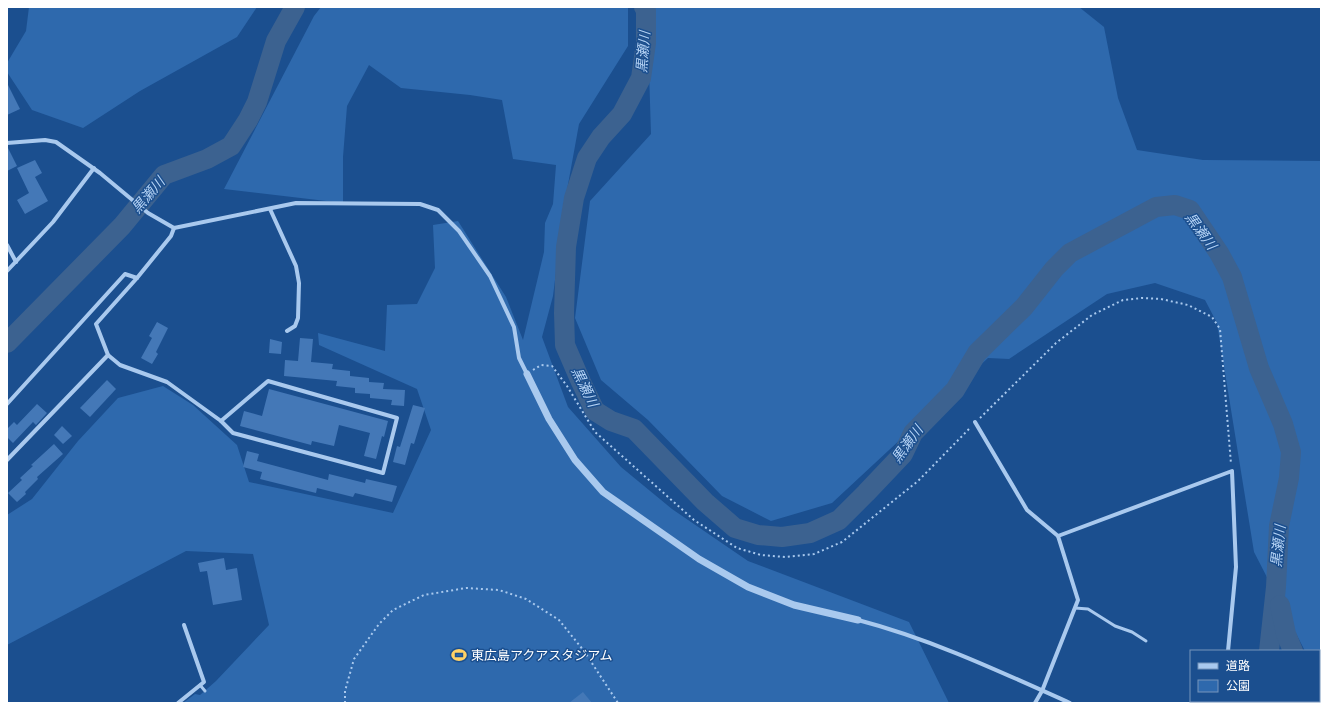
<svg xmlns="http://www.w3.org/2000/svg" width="1328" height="710" viewBox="0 0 1328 710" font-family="'Roboto Condensed','Noto Sans JP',sans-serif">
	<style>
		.green { fill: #2e69ad }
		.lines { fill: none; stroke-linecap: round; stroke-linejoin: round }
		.river { stroke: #3c6290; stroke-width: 20 }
		.building { fill: #4478b7 }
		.path { stroke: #a9c9ee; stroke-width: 2; stroke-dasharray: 2 3; stroke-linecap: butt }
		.service { stroke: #a9c9ee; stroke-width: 3 }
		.minor { stroke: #a9c9ee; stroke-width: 4 }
		.tertiary { stroke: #a9c9ee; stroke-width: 7 }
		.labels { text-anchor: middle; stroke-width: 3; stroke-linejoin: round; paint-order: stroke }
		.poi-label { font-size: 13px; fill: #fff; stroke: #1b4f8f; text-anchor: start }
		.water-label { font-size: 14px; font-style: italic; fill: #b5d3f5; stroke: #1b4f8f }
	</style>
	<rect width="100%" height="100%" fill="#1b4f8f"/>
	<!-- green -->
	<g class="green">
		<path d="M 29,7 L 257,7 L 237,37 L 140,91 L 83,128 L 32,110 L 7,72 L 7,63 L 26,31 Z"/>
		<path d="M 321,7 L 628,7 L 628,46 L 579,124 L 565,201 L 553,296 L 542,337 L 568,407 L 621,467 L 672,509 L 748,561 L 909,622 L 949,703 L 183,703 L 195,694 L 200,695 L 216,681 L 269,625 L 253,554 L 186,551 L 7,645 L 7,515 L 32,499 L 78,441 L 118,398 L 163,386 L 193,405 L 237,445 L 249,482 L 393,513 L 431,430 L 417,389 L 319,345 L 318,333 L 385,351 L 387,305 L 417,304 L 435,268 L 433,225 L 458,221 L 506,297 L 523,340 L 544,252 L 545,223 L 553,204 L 556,165 L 513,159 L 502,100 L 470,95 L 401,88 L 369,65 L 347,106 L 343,157 L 343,203 L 224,189 L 314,16 Z"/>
		<path d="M 647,7 L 1079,7 L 1104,27 L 1118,98 L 1137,150 L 1203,160 L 1321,161 L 1321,682 L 1319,678 L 1319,651 L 1305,651 L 1254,552 L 1217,323 L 1205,300 L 1155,283 L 1107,294 L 1009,359 L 988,358 L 832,503 L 771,521 L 722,496 L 648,420 L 601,380 L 575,318 L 590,201 L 651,134 Z"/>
	</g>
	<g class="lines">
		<!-- river -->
		<g class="river">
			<path d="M 644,7 L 646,10 L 646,43 L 641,78 L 622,114 L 601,137 L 587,158 L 574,198 L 566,247 L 564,313 L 565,345 L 581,382 L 595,411 L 611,421 L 634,429 L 705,502 L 735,528 L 758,535 L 782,537 L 810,533 L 839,520 L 866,493 L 903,454 L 913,433 L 955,390 L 977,353 L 1024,307 L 1054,269 L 1070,253 L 1156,207 L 1175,205 L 1190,210 L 1219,253 L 1232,277 L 1259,368 L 1283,424 L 1291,452 L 1289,478 L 1279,526 L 1276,587 L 1269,651"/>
			<path d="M 7,343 L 122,226 L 164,175 L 207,159 L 231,146 L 248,120 L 257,102 L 276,41 L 295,7"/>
			<path d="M 1280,605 L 1286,634 L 1293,651"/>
			<path d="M 1315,701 L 1316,703"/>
			<path d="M 1264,703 L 1264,701"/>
		</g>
	</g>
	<!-- building -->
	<g class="building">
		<path d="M 7,83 L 20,109 L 7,115 Z"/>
		<path d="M 7,146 L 17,166 L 7,171 Z"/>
		<path d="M 35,160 L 42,173 L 35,177 L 48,201 L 25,214 L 17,200 L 29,193 L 17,168 Z"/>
		<path d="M 157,322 L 168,328 L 156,352 L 158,354 L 152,364 L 141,358 L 152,338 L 149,336 Z"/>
		<path d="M 300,338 L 313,339 L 311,362 L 333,364 L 332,369 L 350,371 L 350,376 L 369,378 L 369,382 L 384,383 L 383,389 L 405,390 L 404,406 L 391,405 L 392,400 L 370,398 L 370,394 L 355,393 L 355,388 L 336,386 L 337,381 L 284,376 L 285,360 L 298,361 Z"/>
		<path d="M 270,339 L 282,342 L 281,354 L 269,353 Z"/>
		<path d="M 107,380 L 116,389 L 90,417 L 80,408 Z"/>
		<path d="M 269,389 L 388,421 L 384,437 L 382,436 L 376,459 L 364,456 L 370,433 L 339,425 L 334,446 L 312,441 L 311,445 L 240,426 L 244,411 L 262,416 Z"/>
		<path d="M 37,404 L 47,413 L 36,425 L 33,422 L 13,443 L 7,437 L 7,429 L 14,422 L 17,425 Z"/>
		<path d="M 413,405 L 425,408 L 414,444 L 411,443 L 405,465 L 393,462 L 397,446 L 400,447 Z"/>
		<path d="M 62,426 L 72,436 L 63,444 L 54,435 Z"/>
		<path d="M 54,444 L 63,454 L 37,477 L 38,479 L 25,492 L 26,494 L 17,502 L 8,493 L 22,480 L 20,478 L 33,466 L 31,465 Z"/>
		<path d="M 247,451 L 259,454 L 257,461 L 328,480 L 329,474 L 365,483 L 366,479 L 397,486 L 392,502 L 355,493 L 353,497 L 317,488 L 316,493 L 260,479 L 262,472 L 243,467 Z"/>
		<path d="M 224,558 L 226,570 L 237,568 L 242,600 L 213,605 L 207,571 L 200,572 L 198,563 Z"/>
		<path d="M 583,692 L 592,703 L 569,703 Z"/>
	</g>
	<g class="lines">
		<!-- path -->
		<g class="path">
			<path d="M 533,370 L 541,365 L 552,366 L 567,386 L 595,432 L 694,520 L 737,548 L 761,555 L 785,557 L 814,554 L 842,542 L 918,481 L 970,428"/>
			<path d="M 980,418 L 1056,343 L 1092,315 L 1123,300 L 1142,298 L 1161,299 L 1188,305 L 1212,317 L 1220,329 L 1231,464"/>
			<path d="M 345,703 L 345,691 L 354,659 L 379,624 L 393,610 L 424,595 L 466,588 L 499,590 L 526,599 L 559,620 L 584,651 L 618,703"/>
		</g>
		<!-- service -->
		<g class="service">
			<path d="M 1075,608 L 1088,609 L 1115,626 L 1132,632 L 1146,641"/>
			<path d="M 200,685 L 205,691"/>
		</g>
		<!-- minor -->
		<g class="minor">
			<path d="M 7,143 L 45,140 L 56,142 L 100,173 L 148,213 L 174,228 L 296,203 L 420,204 L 438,210 L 459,231 L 490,276 L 514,327 L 519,358 L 527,374"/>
			<path d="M 270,209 L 296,266 L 299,283 L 298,318 L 295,326 L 287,331"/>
			<path d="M 174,228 L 171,236 L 137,278 L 96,324 L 108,355 L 120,365 L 167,382 L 221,421"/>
			<path d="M 7,245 L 16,262"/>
			<path d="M 7,271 L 53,222 L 94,168"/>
			<path d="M 268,381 L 397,418 L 383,473 L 233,433 L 221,421 Z"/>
			<path d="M 7,404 L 125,274 L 137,278"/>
			<path d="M 975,422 L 1027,510 L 1058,536 L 1078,600 L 1042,691 L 1035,703"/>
			<path d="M 7,460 L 108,355"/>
			<path d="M 1058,536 L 1232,471 L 1236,567 L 1228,651"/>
			<path d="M 858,620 C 931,639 1001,672 1070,703"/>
			<path d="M 178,703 L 204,682 L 184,625"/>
			<path d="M 1224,703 L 1224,701"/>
		</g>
		<!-- tertiary -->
		<path class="tertiary" d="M 527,374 L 549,419 L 575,460 L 603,492 L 699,559 L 748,587 L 794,605 L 858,620"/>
	</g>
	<!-- icons -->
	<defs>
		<g id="stadium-bare" transform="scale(1.2)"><path d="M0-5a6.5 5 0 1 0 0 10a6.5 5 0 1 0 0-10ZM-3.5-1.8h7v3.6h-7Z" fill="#ffd166" stroke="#1b4f8f" stroke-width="2.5" paint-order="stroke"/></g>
	</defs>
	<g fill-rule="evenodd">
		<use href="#stadium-bare" x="459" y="655"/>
	</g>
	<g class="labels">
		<!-- poi labels -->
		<g class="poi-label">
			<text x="471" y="660">東広島アクアスタジアム</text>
		</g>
		<!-- water labels -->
		<g class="water-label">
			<text transform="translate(643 52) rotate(-85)" y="5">黒瀬川</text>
			<text transform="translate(148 195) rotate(-49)" y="5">黒瀬川</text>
			<text transform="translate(1201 231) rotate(54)" y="5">黒瀬川</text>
			<text transform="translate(585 387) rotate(64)" y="5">黒瀬川</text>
			<text transform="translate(907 444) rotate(-54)" y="5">黒瀬川</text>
			<text transform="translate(1278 546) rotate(-84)" y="5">黒瀬川</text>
		</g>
	</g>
	<!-- border -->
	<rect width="1328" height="710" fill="none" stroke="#ffffff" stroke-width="16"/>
	<!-- legend -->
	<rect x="1190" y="650" width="130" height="52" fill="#1b4f8f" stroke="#7695bc"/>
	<rect x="1198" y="663" width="20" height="6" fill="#a9c9ee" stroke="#7695bc"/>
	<text x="1226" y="670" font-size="12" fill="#ffffff">道路</text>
	<rect x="1198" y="680" width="20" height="12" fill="#2e69ad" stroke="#7695bc"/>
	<text x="1226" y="690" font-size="12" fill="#ffffff">公園</text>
</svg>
